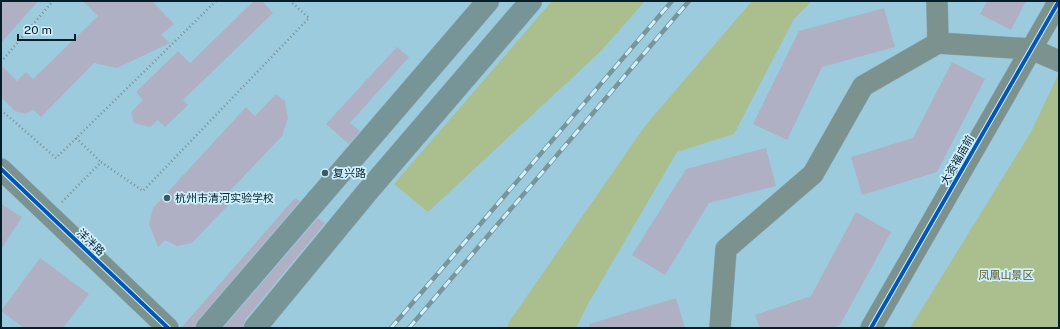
<svg xmlns="http://www.w3.org/2000/svg" width="1060" height="329" viewBox="0 0 1060 329" font-family="'Public Sans','Noto Sans SC',sans-serif">
	<style>
		.green { fill: #abbe8e }
		.building { fill: #afb0c4 }
		.lines { fill: none; stroke-linecap: round; stroke-linejoin: round }
		.minor-casing { stroke: #86aab8; stroke-width: 22 }
		.major-casing { stroke: #86aab8; stroke-width: 23 }
		.path { stroke: #779092; stroke-width: 2.5; stroke-dasharray: 1 3; stroke-linecap: butt }
		.minor { stroke: #7c928f; stroke-width: 21 }
		.major { stroke: #779597; stroke-width: 22 }
		.rail-casing { stroke: #78959b; stroke-width: 4.5 }
		.rail { stroke: #d0f0fe; stroke-width: 3; stroke-dasharray: 9; stroke-linecap: butt }
		.cycleway-casing { stroke: #d0f0fe; stroke-width: 6 }
		.cycleway { stroke: #0057b8; stroke-width: 4 }
		.poi-dot { fill: #395b69; stroke: #d0f0fe; stroke-width: 1.5 }
		.labels { text-anchor: middle; stroke-width: 3.5; stroke-linejoin: round; paint-order: stroke }
		.street-label { font-size: 11px; fill: #041f2a; stroke: #d0f0fe }
		.poi-label { font-size: 11px; fill: #041f2a; stroke: #d0f0fe; text-anchor: start }
		.park-label { font-size: 11px; fill: #5b5926; stroke: #d0f0fe }
	</style>
	<rect width="100%" height="100%" fill="#9ccbde"/>
	<!-- green -->
	<g class="green">
		<path d="M 552,1 L 645,1 L 601,51 L 428,212 L 394,184 Z"/>
		<path d="M 752,1 L 812,1 L 794,19 L 734,134 L 677,152 L 588,304 L 576,328 L 507,328 L 509,322 L 645,126 Z"/>
		<path d="M 1059,73 L 1059,328 L 910,328 L 1031,132 Z"/>
	</g>
	<!-- building -->
	<g class="building">
		<path d="M 1,1 L 38,1 L 1,43 Z"/>
		<path d="M 83,1 L 152,1 L 174,24 L 161,35 L 170,43 L 117,68 L 94,63 L 41,117 L 34,110 L 25,114 L 15,111 L 1,97 L 1,65 L 17,81 L 26,72 L 33,79 L 98,16 Z"/>
		<path d="M 254,1 L 262,1 L 273,13 L 183,100 L 188,105 L 165,127 L 158,120 L 150,127 L 134,123 L 131,112 L 143,100 L 136,92 L 178,51 L 190,63 Z"/>
		<path d="M 987,1 L 1026,1 L 1011,30 L 980,14 Z"/>
		<path d="M 884,8 L 895,47 L 822,67 L 787,140 L 753,124 L 799,31 Z"/>
		<path d="M 397,47 L 409,57 L 350,123 L 360,131 L 349,144 L 326,124 Z"/>
		<path d="M 952,62 L 985,79 L 937,172 L 862,195 L 851,157 L 913,138 Z"/>
		<path d="M 276,94 L 285,101 L 288,118 L 282,136 L 226,195 L 232,201 L 192,243 L 177,246 L 165,240 L 158,247 L 149,224 L 153,208 L 246,107 L 255,116 Z"/>
		<path d="M 766,148 L 776,186 L 709,203 L 665,275 L 632,255 L 686,169 Z"/>
		<path d="M 295,198 L 300,201 L 198,320 L 195,328 L 181,328 Z"/>
		<path d="M 1,204 L 22,217 L 1,249 Z"/>
		<path d="M 856,212 L 891,232 L 840,325 L 832,328 L 760,328 L 755,315 L 811,296 Z"/>
		<path d="M 318,218 L 325,223 L 245,320 L 243,328 L 223,328 Z"/>
		<path d="M 40,258 L 89,294 L 63,328 L 24,328 L 1,311 Z"/>
		<path d="M 676,298 L 685,328 L 589,328 L 589,324 Z"/>
	</g>
	<g class="lines">
		<!-- minor casing -->
		<g class="minor-casing">
			<g id="minor">
				<path d="M 937,1 L 938,43"/>
				<path d="M 1,169 L 168,328"/>
				<path d="M 720,328 L 726,249 L 813,174 L 863,86 L 938,43 L 1031,49 L 1059,61"/>
				<path d="M 871,328 L 1059,1"/>
			</g>
		</g>
		<!-- major casing -->
		<g class="major-casing">
			<g id="major">
				<path d="M 207,328 L 488,1"/>
				<path d="M 255,328 L 368,191 L 531,1"/>
			</g>
		</g>
		<!-- path -->
		<g class="path">
			<path d="M 1,62 L 53,1"/>
			<path d="M 1,110 L 56,158 L 216,1"/>
			<path d="M 76,138 L 101,162"/>
			<path d="M 62,202 L 101,162 L 143,191 L 309,18 L 290,1"/>
		</g>
		<!-- minor -->
		<use href="#minor" class="minor"/>
		<!-- major -->
		<use href="#major" class="major"/>
		<!-- rail casing -->
		<g class="rail-casing">
			<g id="rail">
				<path d="M 391,328 L 672,1"/>
				<path d="M 409,328 L 689,1"/>
			</g>
		</g>
		<!-- rail -->
		<use href="#rail" class="rail"/>
		<!-- cycleway casing -->
		<g class="cycleway-casing">
			<g id="cycleway">
				<path d="M 1,169 L 168,328"/>
				<path d="M 871,328 L 1059,1"/>
			</g>
		</g>
		<!-- cycleway -->
		<use href="#cycleway" class="cycleway"/>
	</g>
	<!-- markers -->
	<g class="poi-dot">
		<circle cx="325" cy="173" r="4"/>
		<circle cx="167" cy="198" r="4"/>
	</g>
	<g class="labels">
		<!-- street labels -->
		<g class="street-label">
			<text transform="translate(957 160) rotate(-60)" y="4">大资福庙前</text>
			<text transform="translate(91 242) rotate(44)" y="4">洋泮路</text>
		</g>
		<!-- poi labels -->
		<g class="poi-label">
			<text x="333" y="177">复兴路</text>
			<text x="175" y="202">杭州市清河实验学校</text>
		</g>
		<!-- park labels -->
		<g class="park-label">
			<text x="1006" y="279">凤凰山景区</text>
		</g>
	</g>
	<!-- border -->
	<rect width="1060" height="329" fill="none" stroke="#041f2a" stroke-width="4"/>
	<!-- scale -->
	<path d="M18 34v6h57v-6" fill="none" stroke="#041f2a" stroke-width="2"/>
	<text x="24" y="34" font-size="12" fill="#041f2a" stroke="#d0f0fe" stroke-width="3" paint-order="stroke">20 m</text>
</svg>
